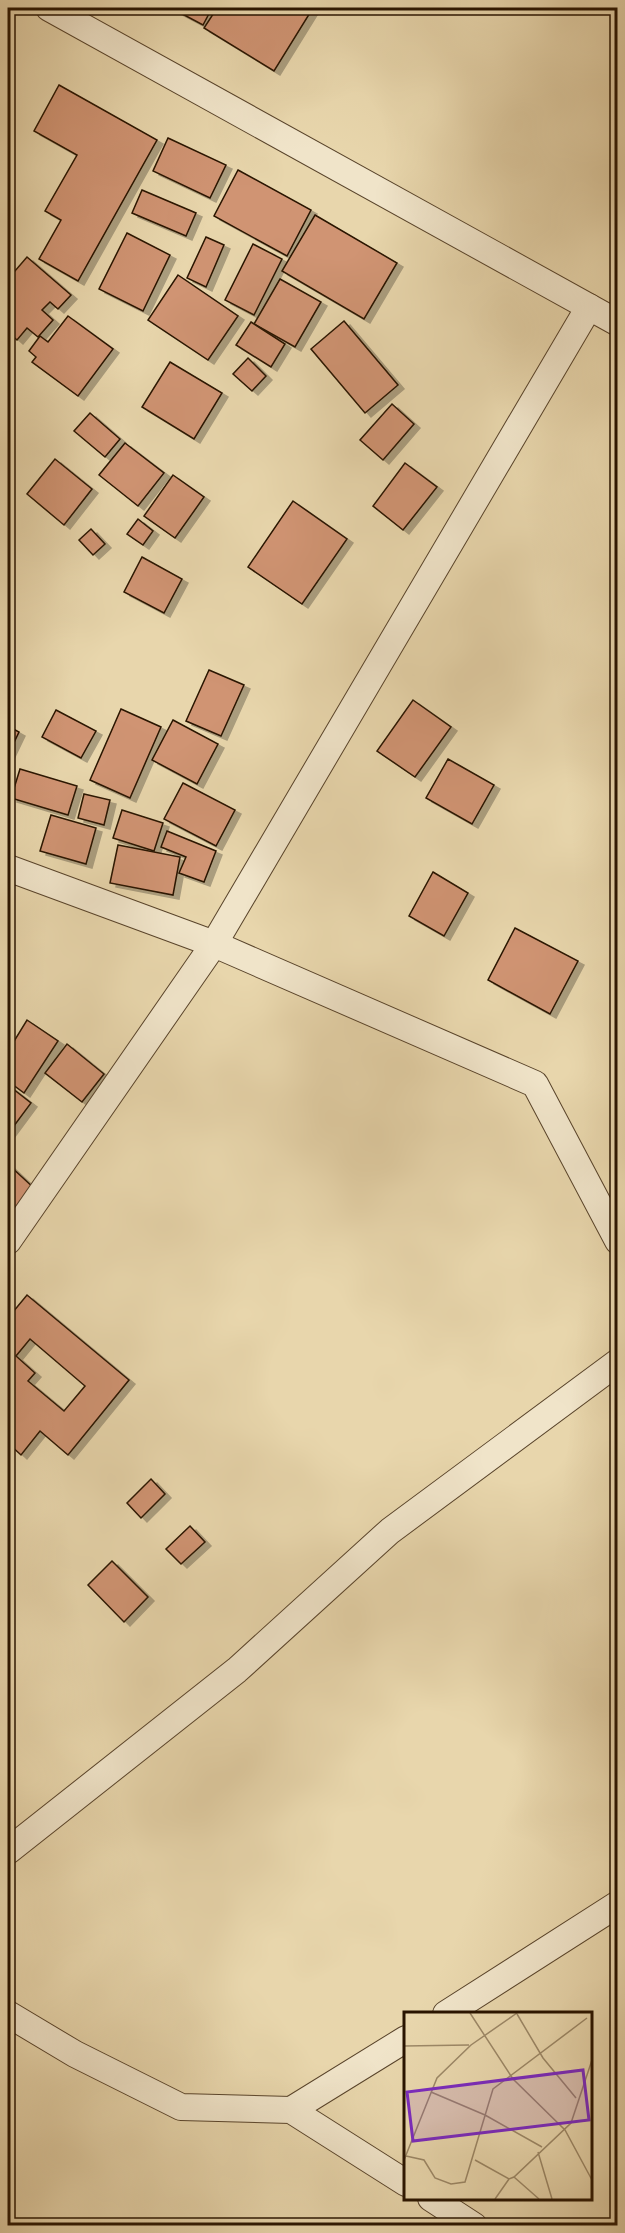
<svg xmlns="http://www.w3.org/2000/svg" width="625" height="2233" viewBox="0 0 625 2233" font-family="Cardo,serif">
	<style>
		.building { fill: #d09473; stroke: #291400; stroke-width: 1.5; fill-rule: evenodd; filter: url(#shadow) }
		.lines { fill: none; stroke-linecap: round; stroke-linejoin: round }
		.minor-casing { stroke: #59442b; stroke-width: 28 }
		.minor { stroke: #f0e4c9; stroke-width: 26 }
		.inset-road { fill: none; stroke: #9c8867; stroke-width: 1.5 }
		.view { fill: #7b2cbf; fill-opacity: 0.15; stroke: #7b2cbf; stroke-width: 3 }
		.inset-edge { fill: none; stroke: #291400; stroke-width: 3 }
	</style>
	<defs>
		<filter id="shadow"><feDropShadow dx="6" dy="4" stdDeviation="0" flood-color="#0004"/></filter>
	</defs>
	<rect width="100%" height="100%" fill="#e8d6ac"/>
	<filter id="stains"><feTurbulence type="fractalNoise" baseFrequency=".00333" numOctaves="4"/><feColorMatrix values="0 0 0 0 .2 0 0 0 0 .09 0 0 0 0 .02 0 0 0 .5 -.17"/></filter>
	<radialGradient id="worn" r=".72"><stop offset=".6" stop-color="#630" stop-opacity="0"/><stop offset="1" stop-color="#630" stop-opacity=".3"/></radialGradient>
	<!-- building -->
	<g class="building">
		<path d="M 171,8 L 212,8 L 203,25 Z"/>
		<path d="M 217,8 L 313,8 L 274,71 L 204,28 Z"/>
		<path d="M 59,85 L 157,140 L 78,281 L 39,259 L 61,220 L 45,211 L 77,155 L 34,131 Z"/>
		<path d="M 168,138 L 226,165 L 210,198 L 153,171 Z"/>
		<path d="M 238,170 L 311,210 L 287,256 L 214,216 Z"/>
		<path d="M 142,190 L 196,213 L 186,236 L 132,213 Z"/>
		<path d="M 315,215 L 397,263 L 364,319 L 282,271 Z"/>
		<path d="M 127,233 L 170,255 L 143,311 L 99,289 Z"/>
		<path d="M 206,237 L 224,245 L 206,287 L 187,278 Z"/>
		<path d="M 253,244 L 282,259 L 254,315 L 225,300 Z"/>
		<path d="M 27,257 L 71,295 L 58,309 L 50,302 L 42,310 L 53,320 L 38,337 L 27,328 L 17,340 L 8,332 L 8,279 Z"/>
		<path d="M 178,275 L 238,316 L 208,360 L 148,320 Z"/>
		<path d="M 280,279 L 321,302 L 295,347 L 254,324 Z"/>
		<path d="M 68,316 L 113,349 L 78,396 L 32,362 L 36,357 L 29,351 L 40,336 L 48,342 Z"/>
		<path d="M 344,321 L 398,385 L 365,413 L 311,349 Z"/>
		<path d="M 251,322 L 285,344 L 271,367 L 236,345 Z"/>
		<path d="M 248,358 L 266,376 L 252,391 L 233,374 Z"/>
		<path d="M 170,362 L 222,393 L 194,439 L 142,407 Z"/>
		<path d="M 392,404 L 414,424 L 383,460 L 360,440 Z"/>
		<path d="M 90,413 L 120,439 L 105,457 L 74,431 Z"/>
		<path d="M 125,443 L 164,473 L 138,506 L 99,475 Z"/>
		<path d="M 55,459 L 92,489 L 64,525 L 27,494 Z"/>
		<path d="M 405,463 L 437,487 L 403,530 L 373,506 Z"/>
		<path d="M 173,475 L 204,497 L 175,538 L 144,516 Z"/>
		<path d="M 293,501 L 347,539 L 302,604 L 248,567 Z"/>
		<path d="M 138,519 L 153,531 L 143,545 L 127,534 Z"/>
		<path d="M 91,529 L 105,544 L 93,555 L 79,540 Z"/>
		<path d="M 142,557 L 182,579 L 164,613 L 124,592 Z"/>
		<path d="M 209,670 L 244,685 L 221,736 L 186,721 Z"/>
		<path d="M 413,700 L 451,727 L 415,777 L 377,751 Z"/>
		<path d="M 121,709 L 161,727 L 130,798 L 90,780 Z"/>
		<path d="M 56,710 L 96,731 L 81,758 L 42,737 Z"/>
		<path d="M 173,720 L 218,744 L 197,784 L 152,760 Z"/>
		<path d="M 8,726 L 19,732 L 8,755 Z"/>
		<path d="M 448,759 L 494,785 L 472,824 L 426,798 Z"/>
		<path d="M 20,769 L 77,786 L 68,815 L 11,798 Z"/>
		<path d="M 183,783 L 235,810 L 216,846 L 164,819 Z"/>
		<path d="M 84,794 L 110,800 L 104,825 L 78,818 Z"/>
		<path d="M 122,810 L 163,823 L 154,851 L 113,838 Z"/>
		<path d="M 51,815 L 96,828 L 86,864 L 40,851 Z"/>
		<path d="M 167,831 L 216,851 L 204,882 L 179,873 L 186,857 L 161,847 Z"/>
		<path d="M 118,845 L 180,857 L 173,895 L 110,883 Z"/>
		<path d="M 433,872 L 468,893 L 444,936 L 409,916 Z"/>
		<path d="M 515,928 L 578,961 L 550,1014 L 488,980 Z"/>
		<path d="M 27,1020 L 58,1041 L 24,1093 L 8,1081 L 8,1051 Z"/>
		<path d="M 67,1044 L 104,1074 L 82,1102 L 45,1073 Z"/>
		<path d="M 8,1085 L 31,1103 L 8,1134 Z"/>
		<path d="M 8,1164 L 36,1190 L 8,1221 Z"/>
		<path d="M 27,1295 L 129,1380 L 68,1455 L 40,1431 L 21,1455 L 8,1443 L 8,1318 ZM 30,1339 L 85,1386 L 64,1411 L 28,1381 L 35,1373 L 16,1356 Z"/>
		<path d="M 151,1479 L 165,1494 L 141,1518 L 127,1503 Z"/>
		<path d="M 190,1526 L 205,1542 L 181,1564 L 166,1549 Z"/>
		<path d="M 112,1561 L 148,1597 L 124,1622 L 88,1585 Z"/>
	</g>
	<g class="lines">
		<!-- minor casing -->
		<g class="minor-casing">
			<g id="minor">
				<path d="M 49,8 L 618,323"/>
				<path d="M 8,868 L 214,944 L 535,1084 L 618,1241"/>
				<path d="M 8,1241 L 214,944 L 589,307"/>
				<path d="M 8,1851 L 237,1670 L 390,1531 L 618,1362"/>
				<path d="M 8,2014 L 75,2054 L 181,2107 L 291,2110 L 406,2183"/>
				<path d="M 446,2014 L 618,1904"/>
				<path d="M 291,2110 L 406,2039"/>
				<path d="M 431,2198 L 474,2226"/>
			</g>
		</g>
		<!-- minor -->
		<use href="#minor" class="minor"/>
	</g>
	<!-- overview -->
	<g transform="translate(404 2012)">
		<rect width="188" height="188" fill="#e8d6ac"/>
		<path class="inset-road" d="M 66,1 L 109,67 L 161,118 L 188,168M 113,2 L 139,46 L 172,86M 67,33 L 113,1M 0,34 L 65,33M 27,80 L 81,103 L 138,135M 134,140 L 148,187M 2,144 L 20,148 L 31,166 L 47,172 L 61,170 L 89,77 L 183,6M 0,148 L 33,66 L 67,33M 71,148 L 105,167 L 110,165 L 167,111 L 188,48M 110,165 L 135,187M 91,187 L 105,167"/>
		<path class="view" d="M 179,58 L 185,108 L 9,129 L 3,80 Z"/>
		<rect width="188" height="188" class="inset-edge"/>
	</g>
	<!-- margin -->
	<rect width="625" height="2233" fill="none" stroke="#e8d6ac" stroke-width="30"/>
	<rect x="9" y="9" width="607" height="2215" fill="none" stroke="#291400" stroke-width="3"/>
	<rect x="15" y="15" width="595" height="2203" fill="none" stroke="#291400" stroke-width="1.5"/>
	<rect width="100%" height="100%" filter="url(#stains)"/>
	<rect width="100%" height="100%" fill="url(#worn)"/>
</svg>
